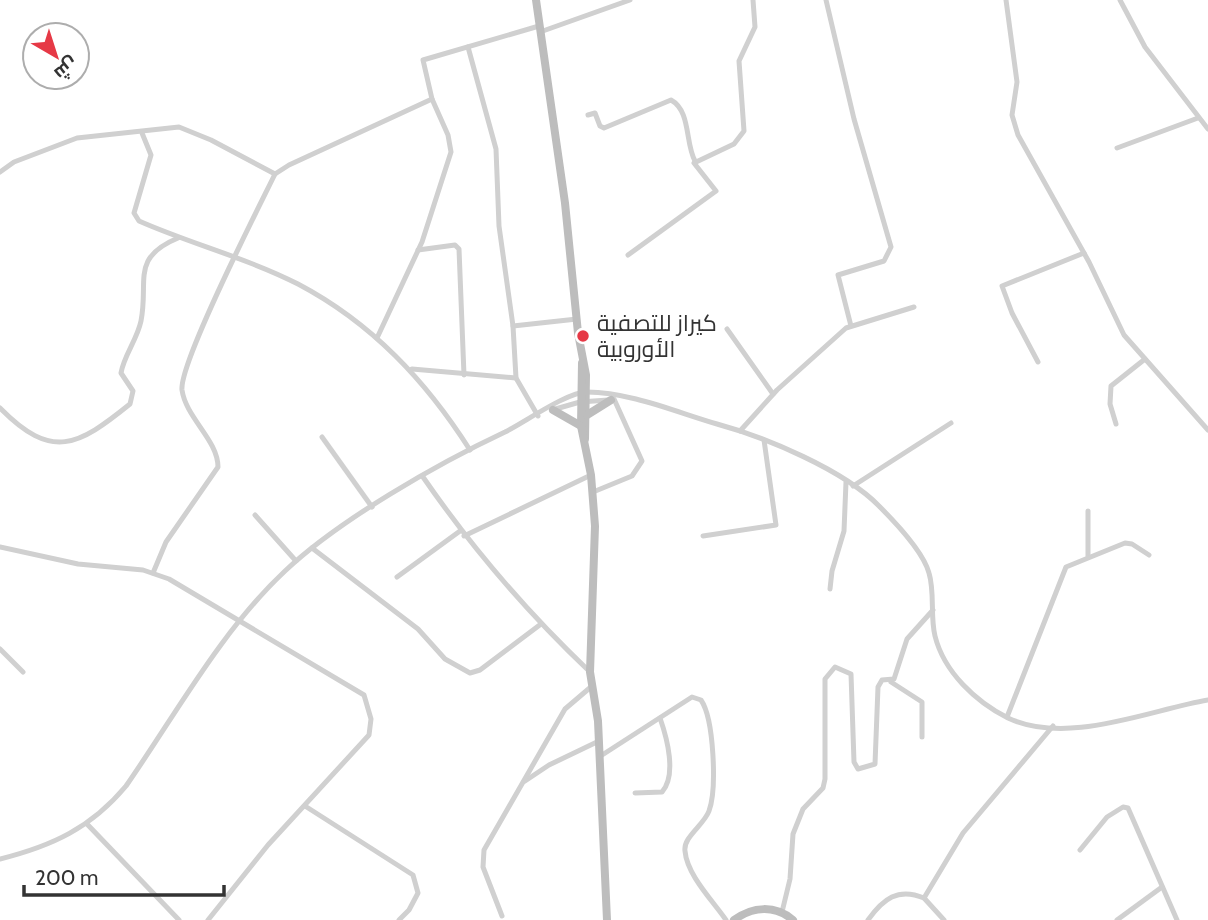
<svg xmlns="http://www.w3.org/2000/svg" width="1208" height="920" viewBox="0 0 1208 920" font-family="Cabin,Cairo,sans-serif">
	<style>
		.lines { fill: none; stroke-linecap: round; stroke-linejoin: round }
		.street { stroke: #d0d0d0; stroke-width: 5 }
		.secondary { stroke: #bdbdbd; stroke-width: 8 }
		.poi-dot { fill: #e63946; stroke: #fff; stroke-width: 2.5 }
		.labels { text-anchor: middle; stroke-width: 7; stroke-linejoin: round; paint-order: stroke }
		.poi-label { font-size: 23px; fill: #333; stroke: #fff; text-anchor: start }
	</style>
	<rect width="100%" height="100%" fill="#fff"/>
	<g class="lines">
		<!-- street -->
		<g class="street">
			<path d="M 826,0 L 854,119 L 891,247 L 884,261 L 838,275 L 851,326"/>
			<path d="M 1006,0 L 1017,82 L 1012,115 L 1018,135 L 1089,262 L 1124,335 L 1208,430"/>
			<path d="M 1120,0 L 1145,47 L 1208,129"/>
			<path d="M 540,32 L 630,0"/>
			<path d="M 468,47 L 496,149 L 499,226 L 513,326 L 516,378 L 538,416"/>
			<path d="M 588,115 L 595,113 L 600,126 L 604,128 L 671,100 C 691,111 685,143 695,161"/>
			<path d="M 142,133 L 151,155 L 134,213 L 139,221 C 191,244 247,258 298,284 C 372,323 426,381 470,450"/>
			<path d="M 1117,148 L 1198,118"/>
			<path d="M 0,172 L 14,162 L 77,138 L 179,127 L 211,140 L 275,174"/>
			<path d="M 418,250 L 455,245 L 459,249 L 464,375"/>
			<path d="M 628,255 L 716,191 L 694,163 L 734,144 L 744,131 L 739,61 L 755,27 L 753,0"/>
			<path d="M 513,326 L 577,319"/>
			<path d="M 727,329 L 773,394"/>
			<path d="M 377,338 L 422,242 L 451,152 L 448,135 L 432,99 L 423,60 L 539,26"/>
			<path d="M 1038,362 L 1012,313 L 1002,286 L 1084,253"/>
			<path d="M 412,369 L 516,378"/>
			<path d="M 0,408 C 52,461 78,446 130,404 L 133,391 L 121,373 C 124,355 137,340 141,321 C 149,281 130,258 178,238"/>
			<path d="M 552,410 L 580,402 L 608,400"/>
			<path d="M 1116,424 L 1110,404 L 1111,386 L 1145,359"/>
			<path d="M 740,431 L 777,390 L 846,328 L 914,307"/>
			<path d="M 322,437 L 372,507"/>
			<path d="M 423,477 C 472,548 527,612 589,671"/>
			<path d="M 853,486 L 951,423"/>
			<path d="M 593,492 L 632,476 L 642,461 L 614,399"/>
			<path d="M 1088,511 L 1088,556"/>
			<path d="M 255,515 L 296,561"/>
			<path d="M 464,536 L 591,475"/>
			<path d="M 703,536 L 776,525 L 764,440"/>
			<path d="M 0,547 L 78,564 L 143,570 L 169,579 L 364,695 L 371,719 L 369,735 L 268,845 L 208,920"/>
			<path d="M 312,548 L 418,629 L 445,659 L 470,673 L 480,670 L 541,624"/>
			<path d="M 153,573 L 166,542 L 218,467 C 218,440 186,418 182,390 C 179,363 259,207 275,174 L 289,165 L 432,99"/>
			<path d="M 397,577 L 460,531"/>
			<path d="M 830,589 L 832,571 L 844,531 L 846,482"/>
			<path d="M 0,649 L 23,672"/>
			<path d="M 891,682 L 922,702 L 922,737"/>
			<path d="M 1007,717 L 1066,567 L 1125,543 L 1132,544 L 1149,555"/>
			<path d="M 599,757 L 692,697 L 701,700 C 714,719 717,789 709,811 C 704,825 683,837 685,851 C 687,875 713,901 726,920"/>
			<path d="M 525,781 L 549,765 L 599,741"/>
			<path d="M 635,793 L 662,792 C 677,775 667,738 660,718"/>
			<path d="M 305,806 L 413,875 L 418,893 L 409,910 L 399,920"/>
			<path d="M 87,824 L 179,920"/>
			<path d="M 1080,850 L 1107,817 L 1123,807 L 1128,808 L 1177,920"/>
			<path d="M 0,859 C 52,846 91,828 126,786 C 176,714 221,631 285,571 C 339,520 437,464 505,432 C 525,422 567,392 587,392 C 629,392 676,412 717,424 C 765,437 844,470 879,506 C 896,523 923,551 929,573 C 935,593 930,616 935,636 C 944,672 976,702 1008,718 C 1068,746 1149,710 1208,700"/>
			<path d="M 924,898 L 944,920"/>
			<path d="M 782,912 L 790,879 L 793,834 L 803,809 L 823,788 L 825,779 L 825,679 L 835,667 L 851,674 L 854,762 L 858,769 L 875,764 L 878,687 L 882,680 L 894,679 L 907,639 L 933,610"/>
			<path d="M 502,916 L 483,867 L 484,850 L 565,709 L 592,686"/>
			<path d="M 868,920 C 883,899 898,887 924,898 L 963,833 L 1053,726"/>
			<path d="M 1117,920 L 1162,887"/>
		</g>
		<!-- secondary -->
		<g class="secondary">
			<path d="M 536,0 L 565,203 L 578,333 L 586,375 L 585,439"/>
			<path d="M 582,363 L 581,426 L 591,475 L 595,526 L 590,672 L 598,721 L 607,920"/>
			<path d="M 553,410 L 581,426"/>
			<path d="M 587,415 L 611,400"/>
			<path d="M 734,920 C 753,906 775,905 793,920"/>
		</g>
	</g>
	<!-- markers -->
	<circle class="poi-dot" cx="583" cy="336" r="7"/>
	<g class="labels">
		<!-- poi labels -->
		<g class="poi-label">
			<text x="597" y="331">كيراز للتصفية<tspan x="597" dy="26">الأوروبية</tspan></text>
		</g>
	</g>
	<!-- north arrow -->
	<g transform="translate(56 56) rotate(141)"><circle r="33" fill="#ffffff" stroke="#adadad" stroke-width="2"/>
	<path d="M0-5L12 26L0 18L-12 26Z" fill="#e63946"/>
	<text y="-10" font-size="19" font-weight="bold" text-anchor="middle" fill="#333333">ش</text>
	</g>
	<!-- scale -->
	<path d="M24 885v10h200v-10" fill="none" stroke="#333333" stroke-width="3.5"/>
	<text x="35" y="885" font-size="21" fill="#333333" stroke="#ffffff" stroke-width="5" paint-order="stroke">200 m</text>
</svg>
